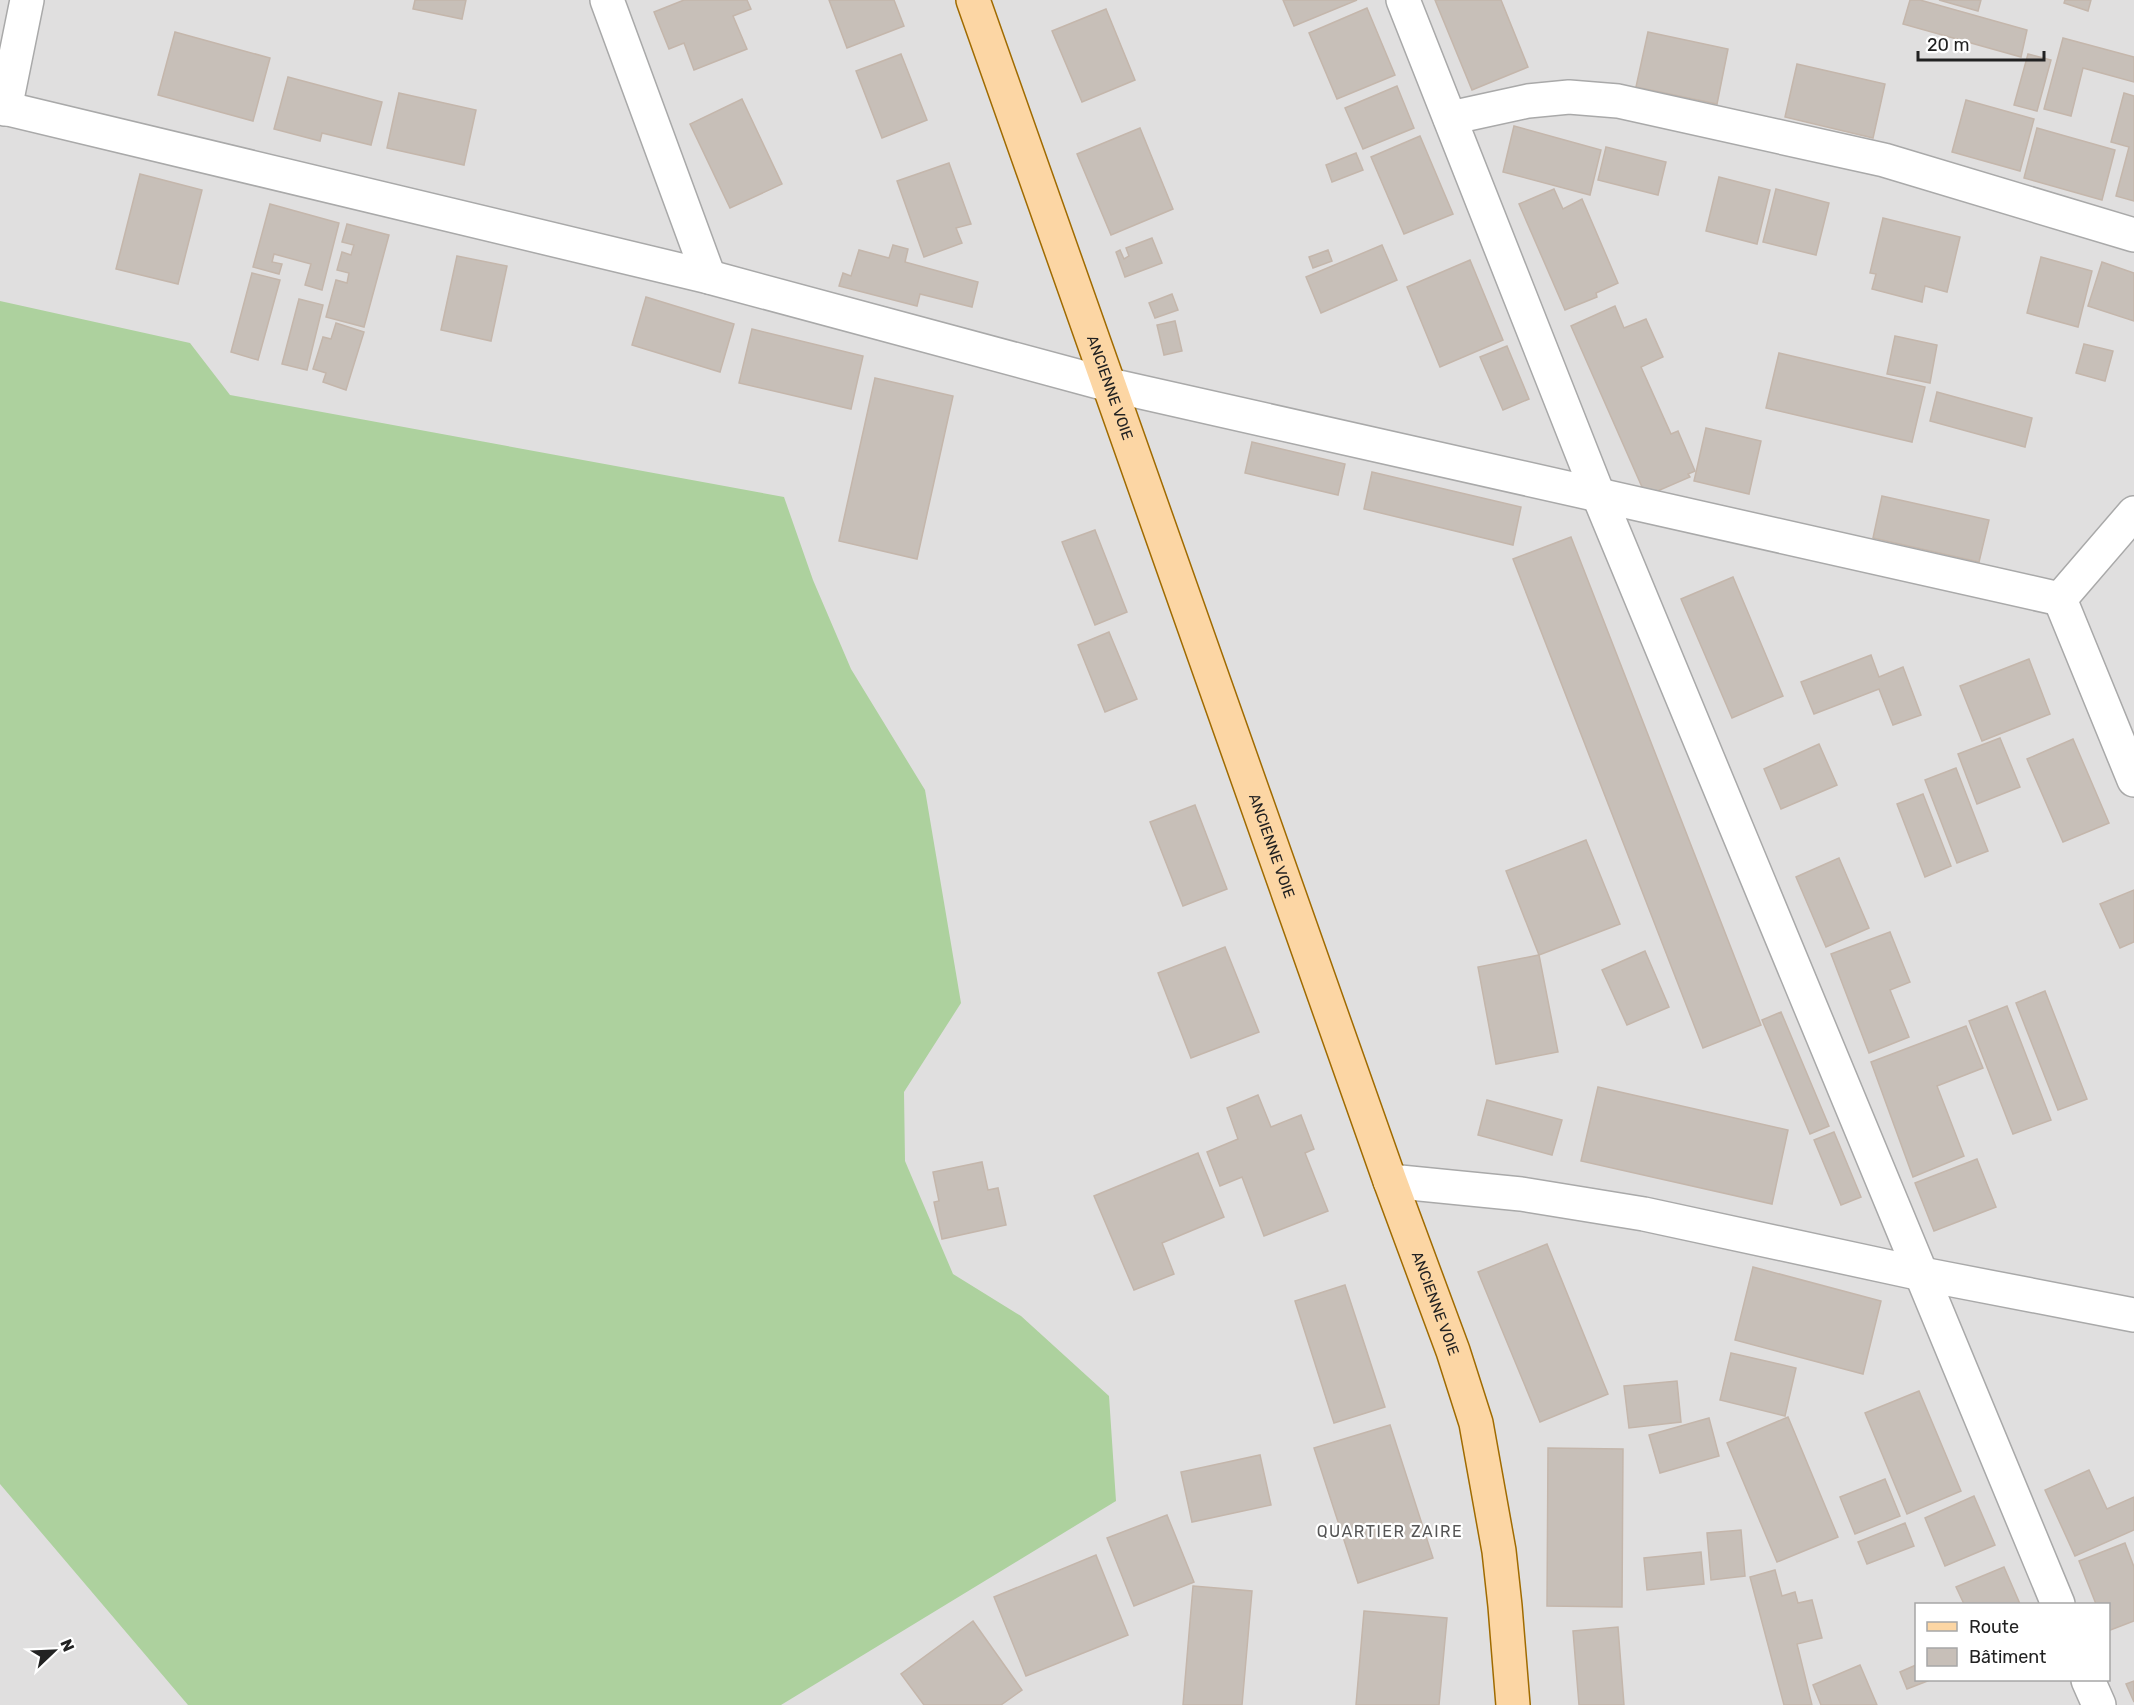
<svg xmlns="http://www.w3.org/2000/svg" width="2134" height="1705" viewBox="0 0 2134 1705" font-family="Rubik,sans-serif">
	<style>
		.residential { fill: #e0dfdf; fill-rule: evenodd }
		.forest { fill: #add19e }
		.building { fill: #c7bfb8; stroke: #c4b6ab; stroke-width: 1.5 }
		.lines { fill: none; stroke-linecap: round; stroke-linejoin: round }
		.minor-casing { stroke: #a9a9a9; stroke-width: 36 }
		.primary-casing { stroke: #a06b00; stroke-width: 36 }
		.minor { stroke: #fff; stroke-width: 33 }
		.primary { stroke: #fcd6a4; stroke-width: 33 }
		.labels { text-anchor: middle; stroke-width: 4.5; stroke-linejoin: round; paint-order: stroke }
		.street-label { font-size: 15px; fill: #222; stroke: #fff }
		.neighbourhood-label { font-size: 16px; letter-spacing: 1.5px; fill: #555; stroke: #fff }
	</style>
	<rect width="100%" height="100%" fill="#f2efe9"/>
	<!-- residential -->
	<path class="residential" d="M 0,0 L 2134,0 L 2134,1705 L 0,1705 ZM 1916,1604 L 2108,1604 L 2108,1680 L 1916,1680 Z"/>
	<!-- forest -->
	<path class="forest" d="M 0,301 L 190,343 L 230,395 L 784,497 L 813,580 L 851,669 L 925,790 L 961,1003 L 904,1092 L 905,1161 L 953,1274 L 1021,1316 L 1109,1396 L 1116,1501 L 781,1705 L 188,1705 L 0,1484 Z"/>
	<!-- building -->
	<g class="building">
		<path d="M 415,0 L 466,0 L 462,19 L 413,9 Z"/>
		<path d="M 684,0 L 747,0 L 751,9 L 733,16 L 747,49 L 694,70 L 684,43 L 669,49 L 654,12 Z"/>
		<path d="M 829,0 L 894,0 L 904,26 L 847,48 Z"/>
		<path d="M 1283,0 L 1357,0 L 1294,26 Z"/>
		<path d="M 1435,0 L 1501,0 L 1528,67 L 1472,90 Z"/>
		<path d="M 1910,0 L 1920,0 L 2027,30 L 2021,57 L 1903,24 Z"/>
		<path d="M 1939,0 L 1981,0 L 1978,11 Z"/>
		<path d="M 2065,0 L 2091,0 L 2088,11 L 2064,3 Z"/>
		<path d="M 1367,8 L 1395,75 L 1337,99 L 1309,33 Z"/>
		<path d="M 1106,9 L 1135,80 L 1082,102 L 1052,31 Z"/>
		<path d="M 175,32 L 270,58 L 253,121 L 158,95 Z"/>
		<path d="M 1648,32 L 1728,49 L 1717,104 L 1636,87 Z"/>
		<path d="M 2063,38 L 2134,57 L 2134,82 L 2083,68 L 2071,116 L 2044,109 Z"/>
		<path d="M 901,54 L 927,120 L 882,138 L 856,71 Z"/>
		<path d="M 2028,54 L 2051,60 L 2037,111 L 2014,105 Z"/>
		<path d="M 1797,64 L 1885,84 L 1873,138 L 1785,117 Z"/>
		<path d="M 288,77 L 382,102 L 371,145 L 322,133 L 320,141 L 274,129 Z"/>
		<path d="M 1397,86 L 1414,128 L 1363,149 L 1345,108 Z"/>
		<path d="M 399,93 L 476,110 L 464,165 L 387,148 Z"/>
		<path d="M 2124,93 L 2134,96 L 2134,201 L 2116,196 L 2129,147 L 2111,142 Z"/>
		<path d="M 742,99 L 782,184 L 730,208 L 690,124 Z"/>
		<path d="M 1966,100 L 2034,119 L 2020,171 L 1952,152 Z"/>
		<path d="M 1514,126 L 1601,150 L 1590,195 L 1503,172 Z"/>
		<path d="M 1140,128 L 1173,209 L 1111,235 L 1077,154 Z"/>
		<path d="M 2037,128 L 2115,150 L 2102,200 L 2024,178 Z"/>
		<path d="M 1420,136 L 1453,214 L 1404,234 L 1371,157 Z"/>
		<path d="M 1606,147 L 1666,162 L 1658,195 L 1598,180 Z"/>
		<path d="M 1356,153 L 1363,170 L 1332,182 L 1326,165 Z"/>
		<path d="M 949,163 L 971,224 L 956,228 L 962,243 L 924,257 L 897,181 Z"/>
		<path d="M 140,174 L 202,190 L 178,284 L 116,269 Z"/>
		<path d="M 1719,177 L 1770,190 L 1757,244 L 1706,231 Z"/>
		<path d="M 1554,189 L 1563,209 L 1582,199 L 1618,283 L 1596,293 L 1597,297 L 1565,310 L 1519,204 Z"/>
		<path d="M 1776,189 L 1829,203 L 1816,255 L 1763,242 Z"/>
		<path d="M 270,204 L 339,223 L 322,290 L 305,285 L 311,264 L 274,254 L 272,262 L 282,264 L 279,274 L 253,267 Z"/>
		<path d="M 1883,218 L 1960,237 L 1947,292 L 1925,286 L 1922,302 L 1872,289 L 1876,274 L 1870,273 Z"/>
		<path d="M 347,224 L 389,235 L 364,327 L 326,317 L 336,280 L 347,283 L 349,273 L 337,270 L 342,252 L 351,255 L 354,245 L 342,242 Z"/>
		<path d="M 1152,238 L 1162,263 L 1125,277 L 1116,252 L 1120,250 L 1124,259 L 1129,256 L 1126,248 Z"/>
		<path d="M 893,245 L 908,249 L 905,262 L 978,282 L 972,307 L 920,294 L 917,306 L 839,286 L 843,273 L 851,276 L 859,250 L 889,258 Z"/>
		<path d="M 1382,245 L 1397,280 L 1321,313 L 1306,277 Z"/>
		<path d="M 1328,250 L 1332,261 L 1313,268 L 1309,257 Z"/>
		<path d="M 457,256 L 507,266 L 491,341 L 441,330 Z"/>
		<path d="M 2041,257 L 2092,271 L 2078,327 L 2027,313 Z"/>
		<path d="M 1470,260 L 1503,340 L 1440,367 L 1407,287 Z"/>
		<path d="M 2102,262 L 2134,273 L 2134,321 L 2088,306 Z"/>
		<path d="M 252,273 L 280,280 L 258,360 L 231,352 Z"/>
		<path d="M 1172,294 L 1178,310 L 1155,318 L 1149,303 Z"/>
		<path d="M 646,297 L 734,324 L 720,372 L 632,345 Z"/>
		<path d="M 299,299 L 323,305 L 307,370 L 282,364 Z"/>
		<path d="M 1615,306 L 1624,328 L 1646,319 L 1663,357 L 1641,367 L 1671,434 L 1678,431 L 1695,471 L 1688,474 L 1690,477 L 1646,496 L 1571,326 Z"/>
		<path d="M 1175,321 L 1182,351 L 1164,355 L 1157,325 Z"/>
		<path d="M 336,323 L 364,332 L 346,390 L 323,382 L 326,373 L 313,369 L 323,337 L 331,339 Z"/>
		<path d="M 752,329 L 863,356 L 851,409 L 739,383 Z"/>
		<path d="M 1895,336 L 1937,345 L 1930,383 L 1887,374 Z"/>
		<path d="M 2084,344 L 2113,351 L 2105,381 L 2076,373 Z"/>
		<path d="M 1507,346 L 1529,399 L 1503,410 L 1480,357 Z"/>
		<path d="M 1779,353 L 1925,387 L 1912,442 L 1766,408 Z"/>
		<path d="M 875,378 L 953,396 L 917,559 L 839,541 Z"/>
		<path d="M 1937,392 L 2032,418 L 2025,447 L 1930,421 Z"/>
		<path d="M 1706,428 L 1761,441 L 1749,494 L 1694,481 Z"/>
		<path d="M 1252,442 L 1345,464 L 1338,495 L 1245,473 Z"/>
		<path d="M 1372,472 L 1521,507 L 1513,545 L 1364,509 Z"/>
		<path d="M 1882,496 L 1989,520 L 1979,562 L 1873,538 Z"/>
		<path d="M 1095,530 L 1127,612 L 1095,625 L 1062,542 Z"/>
		<path d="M 1571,537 L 1761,1025 L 1703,1048 L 1513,559 Z"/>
		<path d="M 1733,577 L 1783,696 L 1732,718 L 1681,599 Z"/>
		<path d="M 1109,632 L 1137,699 L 1105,712 L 1078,645 Z"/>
		<path d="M 1871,655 L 1879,677 L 1903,667 L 1921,715 L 1893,725 L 1879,689 L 1814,714 L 1801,682 Z"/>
		<path d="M 2029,659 L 2050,714 L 1982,741 L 1960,686 Z"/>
		<path d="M 2000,738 L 2020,787 L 1977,804 L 1958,754 Z"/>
		<path d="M 2073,739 L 2109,823 L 2063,842 L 2027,759 Z"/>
		<path d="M 1819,744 L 1837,785 L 1781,809 L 1764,769 Z"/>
		<path d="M 1956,768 L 1988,851 L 1957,863 L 1925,780 Z"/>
		<path d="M 1923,794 L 1951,866 L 1925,877 L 1897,804 Z"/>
		<path d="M 1195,805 L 1227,889 L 1183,906 L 1150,822 Z"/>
		<path d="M 1586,840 L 1620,924 L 1539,955 L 1506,871 Z"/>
		<path d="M 1839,858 L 1869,928 L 1826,947 L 1796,877 Z"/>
		<path d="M 2134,890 L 2134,942 L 2120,948 L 2100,904 Z"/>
		<path d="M 1890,932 L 1910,982 L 1890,990 L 1909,1037 L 1869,1053 L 1831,954 Z"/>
		<path d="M 1225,947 L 1259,1032 L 1191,1058 L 1158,973 Z"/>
		<path d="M 1645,951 L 1669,1007 L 1627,1025 L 1602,970 Z"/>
		<path d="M 1539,955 L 1558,1052 L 1496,1064 L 1478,967 Z"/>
		<path d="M 2045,991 L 2087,1099 L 2058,1110 L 2016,1003 Z"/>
		<path d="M 2007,1006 L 2051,1120 L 2013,1134 L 1969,1021 Z"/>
		<path d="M 1781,1012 L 1829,1126 L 1810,1134 L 1762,1020 Z"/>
		<path d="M 1966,1026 L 1983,1068 L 1937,1086 L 1964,1156 L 1913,1177 L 1871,1062 Z"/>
		<path d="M 1598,1087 L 1788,1130 L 1772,1204 L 1581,1161 Z"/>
		<path d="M 1258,1095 L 1271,1127 L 1301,1115 L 1314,1149 L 1305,1153 L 1328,1211 L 1264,1236 L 1242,1177 L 1220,1186 L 1207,1152 L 1238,1139 L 1227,1108 Z"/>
		<path d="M 1487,1100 L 1562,1120 L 1552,1155 L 1478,1135 Z"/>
		<path d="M 1834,1132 L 1861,1197 L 1841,1205 L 1814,1140 Z"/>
		<path d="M 1198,1153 L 1224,1217 L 1162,1243 L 1174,1274 L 1134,1290 L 1094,1196 Z"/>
		<path d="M 1977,1159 L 1996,1207 L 1934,1231 L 1915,1183 Z"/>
		<path d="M 982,1162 L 988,1190 L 998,1188 L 1006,1225 L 942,1239 L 934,1202 L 939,1201 L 933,1172 Z"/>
		<path d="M 1547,1244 L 1608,1394 L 1540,1422 L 1478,1272 Z"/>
		<path d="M 1753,1267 L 1881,1301 L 1863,1374 L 1735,1340 Z"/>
		<path d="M 1345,1285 L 1385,1407 L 1334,1423 L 1295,1301 Z"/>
		<path d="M 1731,1353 L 1796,1368 L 1785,1416 L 1720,1400 Z"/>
		<path d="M 1677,1381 L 1681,1422 L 1629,1428 L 1624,1386 Z"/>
		<path d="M 1919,1391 L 1961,1491 L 1907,1514 L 1865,1413 Z"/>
		<path d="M 1788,1417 L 1838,1537 L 1777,1562 L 1727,1443 Z"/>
		<path d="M 1709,1418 L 1719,1456 L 1660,1473 L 1649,1435 Z"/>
		<path d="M 1390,1425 L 1433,1558 L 1358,1583 L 1314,1448 Z"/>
		<path d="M 1548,1448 L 1623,1449 L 1622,1607 L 1547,1606 Z"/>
		<path d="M 1260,1455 L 1271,1505 L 1192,1522 L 1181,1472 Z"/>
		<path d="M 2089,1470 L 2107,1509 L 2134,1497 L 2134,1530 L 2075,1556 L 2045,1490 Z"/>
		<path d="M 1885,1479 L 1900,1516 L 1855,1534 L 1840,1497 Z"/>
		<path d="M 1974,1496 L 1995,1545 L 1945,1566 L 1925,1518 Z"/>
		<path d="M 1167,1515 L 1194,1582 L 1134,1606 L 1107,1538 Z"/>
		<path d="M 1905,1523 L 1914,1546 L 1867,1564 L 1858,1542 Z"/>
		<path d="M 1741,1530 L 1745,1576 L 1711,1580 L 1707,1533 Z"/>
		<path d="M 2125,1543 L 2134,1567 L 2134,1621 L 2108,1631 L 2108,1604 L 2096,1604 L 2079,1561 Z"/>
		<path d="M 1701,1552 L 1704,1584 L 1647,1590 L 1644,1558 Z"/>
		<path d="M 1096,1555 L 1128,1635 L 1026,1676 L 994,1597 Z"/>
		<path d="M 2004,1567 L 2020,1604 L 1964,1604 L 1956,1587 Z"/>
		<path d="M 1775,1570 L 1782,1596 L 1795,1592 L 1798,1603 L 1812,1600 L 1822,1638 L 1797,1644 L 1812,1705 L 1784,1705 L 1750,1577 Z"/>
		<path d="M 1193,1586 L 1252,1591 L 1242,1705 L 1183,1705 Z"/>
		<path d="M 1364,1611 L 1447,1618 L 1439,1705 L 1356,1705 Z"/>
		<path d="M 973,1621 L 1022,1690 L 1001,1705 L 924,1705 L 901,1674 Z"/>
		<path d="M 1618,1627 L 1624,1705 L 1579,1705 L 1573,1631 Z"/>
		<path d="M 1860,1665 L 1877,1705 L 1821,1705 L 1813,1685 Z"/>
		<path d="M 1916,1665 L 1916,1680 L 1930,1680 L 1907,1689 L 1900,1672 Z"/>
		<path d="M 2134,1681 L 2134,1702 L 2126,1684 Z"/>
	</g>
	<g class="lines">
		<!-- minor casing -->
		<g class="minor-casing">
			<g id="minor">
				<path d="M 607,0 L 709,277"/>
				<path d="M 1403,0 L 1598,494 L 2058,1604"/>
				<path d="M 0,107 L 709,277 L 1110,385 L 2060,599"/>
				<path d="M 5,109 L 27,0"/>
				<path d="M 1450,118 L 1528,101 L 1569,97 L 1618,101 L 1884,160 L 2134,235"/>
				<path d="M 2060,599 L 2134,780"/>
				<path d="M 2060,599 L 2134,513"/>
				<path d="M 1390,1181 L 1521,1194 L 1644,1214 L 1922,1274 L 2134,1315"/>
				<path d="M 2088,1680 L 2099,1705"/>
			</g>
		</g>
		<!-- primary casing -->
		<g class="primary-casing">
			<g id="primary">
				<path id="s1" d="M 973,0 L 1390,1181 L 1453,1351 L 1476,1423 L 1499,1551 L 1505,1606 L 1513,1705"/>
			</g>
		</g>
		<!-- minor -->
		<use href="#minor" class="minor"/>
		<!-- primary -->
		<use href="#primary" class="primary"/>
	</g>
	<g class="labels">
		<!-- street labels -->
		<g class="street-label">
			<text dy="5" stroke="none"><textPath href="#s1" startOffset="411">ANCIENNE VOIE</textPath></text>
			<text dy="5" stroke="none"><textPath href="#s1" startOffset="897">ANCIENNE VOIE</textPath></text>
			<text dy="5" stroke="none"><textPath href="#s1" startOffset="1383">ANCIENNE VOIE</textPath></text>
		</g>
		<!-- neighbourhood labels -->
		<g class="neighbourhood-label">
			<text x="1390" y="1537">QUARTIER ZAIRE</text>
		</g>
	</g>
	<!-- legend -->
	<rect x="1915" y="1603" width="195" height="78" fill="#ffffff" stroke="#a7a7a7" stroke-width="1.5"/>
	<rect x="1927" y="1622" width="30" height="9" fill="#fcd6a4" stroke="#a7a7a7" stroke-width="1.5"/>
	<text x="1969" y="1633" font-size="18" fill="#222222">Route</text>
	<rect x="1927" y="1648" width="30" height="18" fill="#c7bfb8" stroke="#a7a7a7" stroke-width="1.5"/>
	<text x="1969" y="1663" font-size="18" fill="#222222">Bâtiment</text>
	<!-- north arrow -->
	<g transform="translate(54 1651) rotate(67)" stroke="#ffffff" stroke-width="4.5" paint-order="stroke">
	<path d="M0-4.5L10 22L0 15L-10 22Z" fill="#222222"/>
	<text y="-9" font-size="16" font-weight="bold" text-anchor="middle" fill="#222222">N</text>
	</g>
	<!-- scale -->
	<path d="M1918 51v9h126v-9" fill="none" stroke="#222222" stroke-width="3"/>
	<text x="1927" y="51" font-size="18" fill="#222222" stroke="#ffffff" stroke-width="4.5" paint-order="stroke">20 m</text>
</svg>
